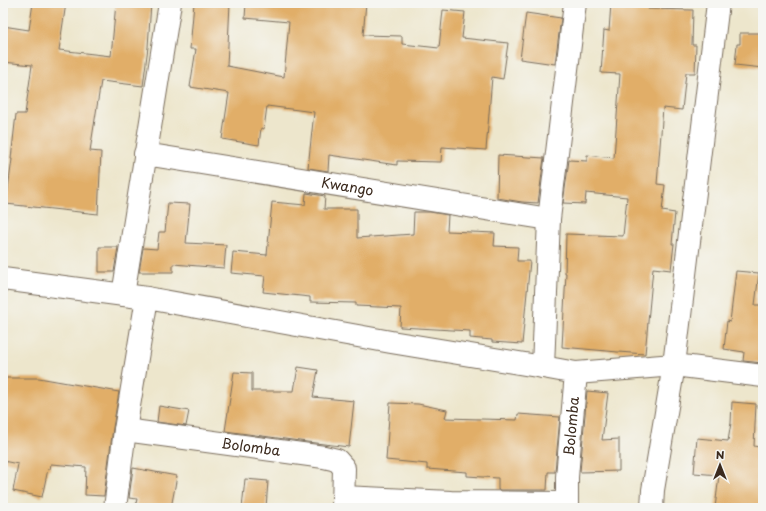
<svg xmlns="http://www.w3.org/2000/svg" width="766" height="511" viewBox="0 0 766 511" font-family="'Playpen Sans',sans-serif">
	<style>
		.building { fill: #e1ae68 }
		.lines { fill: none; stroke-linecap: round; stroke-linejoin: round }
		.minor-casing { stroke: #796c5b; stroke-width: 24 }
		.minor { stroke: #fff; stroke-width: 22 }
		.labels { text-anchor: middle; stroke-width: 3; stroke-linejoin: round; paint-order: stroke }
		.street-label { font-size: 14px; fill: #3b2a1e; stroke: #f6f6f2 }
	</style>
	<rect width="100%" height="100%" fill="#f6f6f2"/>
	<filter id="ink" filterUnits="userSpaceOnUse"><feTurbulence type="fractalNoise" baseFrequency=".025" numOctaves="2"/><feDisplacementMap in="SourceGraphic" scale="8" xChannelSelector="R" yChannelSelector="G"/><feConvolveMatrix kernelMatrix="1 2 1 2 8 2 1 2 1" color-interpolation-filters="sRGB"/></filter>
	<filter id="wash" filterUnits="userSpaceOnUse"><feTurbulence type="fractalNoise" baseFrequency=".012" numOctaves="4" result="noise"/><feDisplacementMap in="SourceGraphic" scale="16" xChannelSelector="R" yChannelSelector="G"/><feGaussianBlur stdDeviation="0.9" result="paint"/><feColorMatrix in="noise" values="0 0 0 0 0 0 0 0 0 0 0 0 0 0 0 0 0 1.4 0 .05"/><feComposite in="paint" operator="in"/></filter>
	<g filter="url(#wash)">
		<rect width="100%" height="100%" fill="#ede6cc"/>
		<g id="blocks">
			<!-- building -->
			<g class="building">
				<path d="M 33,3 L 66,3 L 59,50 L 111,56 L 116,3 L 151,3 L 148,47 L 143,86 L 101,81 L 90,151 L 101,152 L 98,214 L 6,204 L 12,159 L 11,159 L 16,114 L 25,114 L 32,65 L 3,62 L 3,26 L 29,30 Z"/>
				<path d="M 194,3 L 230,3 L 227,66 L 284,77 L 289,22 L 245,18 L 246,3 L 366,3 L 363,35 L 402,36 L 402,44 L 439,48 L 443,10 L 465,12 L 462,38 L 508,43 L 503,79 L 492,77 L 486,150 L 442,147 L 441,162 L 397,161 L 397,165 L 329,155 L 328,171 L 308,168 L 314,112 L 267,106 L 264,129 L 261,128 L 259,145 L 222,139 L 229,93 L 190,87 L 196,49 L 190,49 Z"/>
				<path d="M 611,3 L 649,3 L 648,9 L 693,10 L 692,45 L 696,45 L 695,73 L 686,73 L 682,110 L 663,108 L 657,184 L 665,185 L 662,211 L 675,213 L 672,244 L 674,244 L 671,270 L 653,268 L 645,354 L 618,352 L 562,347 L 566,273 L 565,273 L 566,234 L 623,236 L 627,197 L 586,193 L 585,204 L 563,203 L 569,160 L 587,161 L 587,155 L 614,158 L 620,74 L 601,73 L 604,30 L 609,31 Z"/>
				<path d="M 526,13 L 561,18 L 555,64 L 520,59 Z"/>
				<path d="M 740,33 L 760,33 L 760,46 L 763,46 L 763,68 L 735,65 L 737,44 L 740,44 Z"/>
				<path d="M 498,155 L 544,158 L 538,203 L 522,202 L 497,198 Z"/>
				<path d="M 306,193 L 325,196 L 324,209 L 357,209 L 357,238 L 413,234 L 414,212 L 430,212 L 448,215 L 447,231 L 495,233 L 494,246 L 518,247 L 517,261 L 530,261 L 522,344 L 492,342 L 492,340 L 470,338 L 470,331 L 400,327 L 401,308 L 356,306 L 356,303 L 310,302 L 310,297 L 263,292 L 265,276 L 231,273 L 233,252 L 267,255 L 272,202 L 305,205 Z"/>
				<path d="M 168,203 L 190,204 L 186,243 L 226,245 L 224,268 L 173,264 L 173,272 L 139,272 L 143,248 L 157,249 L 159,232 L 165,232 Z"/>
				<path d="M 99,247 L 118,247 L 114,272 L 99,272 Z"/>
				<path d="M 736,271 L 759,273 L 755,305 L 763,305 L 763,363 L 743,361 L 744,352 L 724,349 L 727,321 L 730,322 Z"/>
				<path d="M 298,367 L 318,370 L 313,397 L 354,401 L 349,447 L 307,442 L 225,431 L 234,372 L 252,373 L 252,391 L 294,391 Z"/>
				<path d="M 3,378 L 39,378 L 119,392 L 113,428 L 104,496 L 85,495 L 86,467 L 51,464 L 50,469 L 48,469 L 42,497 L 13,491 L 18,464 L 3,461 Z"/>
				<path d="M 587,391 L 608,393 L 602,440 L 619,439 L 619,471 L 580,472 Z"/>
				<path d="M 732,402 L 756,404 L 754,446 L 763,448 L 763,508 L 715,508 L 719,475 L 694,473 L 697,438 L 728,441 L 731,423 Z"/>
				<path d="M 390,403 L 418,404 L 447,410 L 445,418 L 517,420 L 518,414 L 560,417 L 555,472 L 548,472 L 547,490 L 498,490 L 498,478 L 467,476 L 467,472 L 427,469 L 427,464 L 386,460 Z"/>
				<path d="M 159,406 L 189,411 L 186,426 L 157,422 Z"/>
				<path d="M 133,468 L 177,476 L 171,508 L 135,508 L 137,499 L 129,498 Z"/>
				<path d="M 245,479 L 268,481 L 266,508 L 242,508 Z"/>
			</g>
		</g>
	</g>
	<g filter="url(#ink)">
		<use href="#blocks" fill-opacity="0" stroke="#796c5b" stroke-width="1"/>
		<g class="lines">
			<!-- minor casing -->
			<g class="minor-casing">
				<g id="minor">
					<path id="s1" d="M 145,154 L 549,219"/>
					<path d="M 3,279 L 147,298 L 391,342 L 543,367 L 576,373 L 674,365 L 763,376"/>
					<path d="M 123,295 L 170,3"/>
					<path d="M 543,367 L 549,219 L 575,3"/>
					<path id="s2" d="M 125,430 L 324,457 L 337,460 L 344,468 L 343,508"/>
					<path d="M 343,497 L 451,502 L 567,503"/>
					<path d="M 115,508 L 125,430 L 147,298"/>
					<path id="s3" d="M 567,508 L 567,477 L 576,373"/>
					<path d="M 652,508 L 653,490 L 674,365 L 718,3"/>
				</g>
			</g>
			<!-- minor -->
			<use href="#minor" class="minor"/>
		</g>
	</g>
	<g class="labels">
		<!-- street labels -->
		<g class="street-label">
			<text dy="5" stroke="none"><textPath href="#s1" startOffset="205">Kwango</textPath></text>
			<text dy="5" stroke="none"><textPath href="#s3" startOffset="82">Bolomba</textPath></text>
			<text dy="5" stroke="none"><textPath href="#s2" startOffset="127">Bolomba</textPath></text>
		</g>
	</g>
	<!-- margin -->
	<rect width="766" height="511" fill="none" stroke="#f6f6f2" stroke-width="16"/>
	<!-- north arrow -->
	<g transform="translate(720 465)" stroke="#f6f6f2" stroke-width="3" paint-order="stroke">
	<path d="M0-3L7 15L0 10L-7 15Z" fill="#3b2a1e"/>
	<text y="-6" font-size="11" font-weight="bold" text-anchor="middle" fill="#3b2a1e">N</text>
	</g>
</svg>
